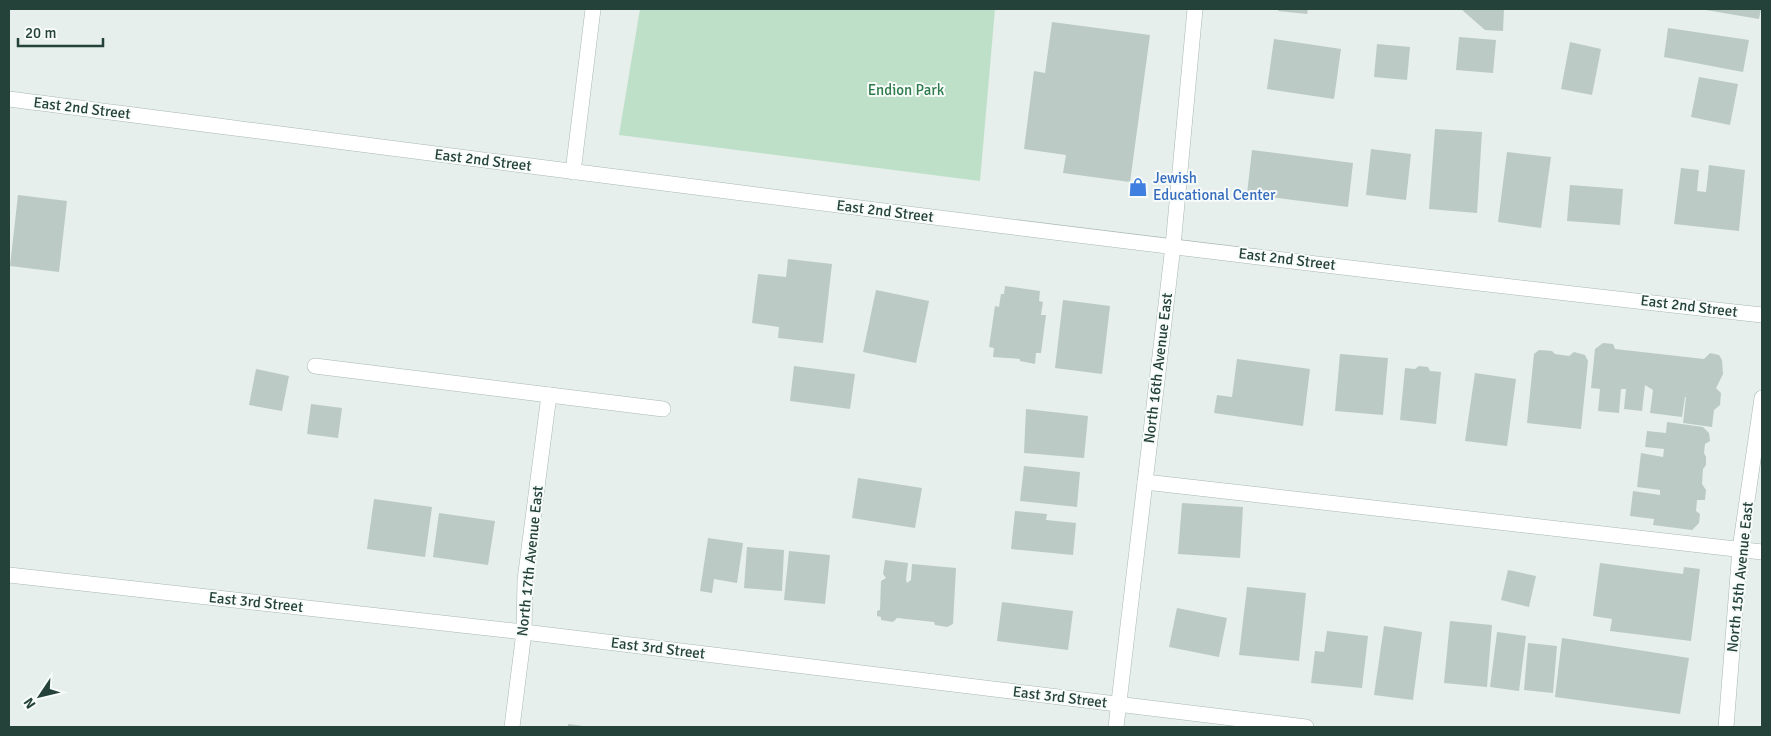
<svg xmlns="http://www.w3.org/2000/svg" width="1771" height="736" viewBox="0 0 1771 736" font-family="Signika,sans-serif">
	<style>
		.green { fill: #bfe0c8 }
		.building { fill: #bbcac4 }
		.lines { fill: none; stroke-linecap: round; stroke-linejoin: round }
		.minor-casing { stroke: #a8b8b2; stroke-width: 16 }
		.minor { stroke: #fff; stroke-width: 15 }
		.labels { text-anchor: middle; stroke-width: 4; stroke-linejoin: round; paint-order: stroke }
		.park-label { font-size: 15px; fill: #2d7a4b; stroke: #f7fbf9 }
		.street-label { font-size: 15px; fill: #24423a; stroke: #f7fbf9 }
		.shop-label { font-size: 15px; fill: #366cbe; stroke: #f7fbf9; text-anchor: start }
	</style>
	<rect width="100%" height="100%" fill="#e6efeb"/>
	<!-- green -->
	<path class="green" d="M 640,9 L 995,9 L 980,181 L 619,135 Z"/>
	<!-- building -->
	<g class="building">
		<path d="M 1279,9 L 1308,9 L 1307,14 L 1278,11 Z"/>
		<path d="M 1461,9 L 1504,9 L 1503,31 L 1485,30 Z"/>
		<path d="M 1700,9 L 1761,9 L 1759,19 Z"/>
		<path d="M 1052,22 L 1150,35 L 1130,182 L 1063,173 L 1066,155 L 1024,149 L 1034,71 L 1045,73 Z"/>
		<path d="M 1668,28 L 1749,40 L 1743,72 L 1664,57 Z"/>
		<path d="M 1459,37 L 1496,40 L 1493,73 L 1456,70 Z"/>
		<path d="M 1274,39 L 1341,49 L 1334,99 L 1267,89 Z"/>
		<path d="M 1570,42 L 1601,49 L 1592,95 L 1561,89 Z"/>
		<path d="M 1377,44 L 1410,47 L 1407,80 L 1374,77 Z"/>
		<path d="M 1699,77 L 1738,84 L 1730,125 L 1691,117 Z"/>
		<path d="M 1435,129 L 1482,132 L 1477,213 L 1429,209 Z"/>
		<path d="M 1371,149 L 1411,154 L 1406,200 L 1366,195 Z"/>
		<path d="M 1252,150 L 1353,163 L 1348,207 L 1247,194 Z"/>
		<path d="M 1507,152 L 1551,157 L 1541,228 L 1498,222 Z"/>
		<path d="M 1709,165 L 1745,170 L 1739,231 L 1674,224 L 1681,168 L 1699,170 L 1697,191 L 1706,192 Z"/>
		<path d="M 1570,185 L 1623,189 L 1620,225 L 1567,221 Z"/>
		<path d="M 18,195 L 67,201 L 59,272 L 10,266 Z"/>
		<path d="M 788,259 L 832,264 L 823,343 L 778,338 L 779,327 L 752,323 L 758,274 L 786,277 Z"/>
		<path d="M 1005,286 L 1040,291 L 1039,301 L 1043,302 L 1041,315 L 1046,315 L 1041,353 L 1036,353 L 1035,364 L 1020,361 L 1020,359 L 993,357 L 994,348 L 989,347 L 995,306 L 999,307 L 1001,294 L 1004,294 Z"/>
		<path d="M 876,290 L 929,301 L 916,363 L 863,352 Z"/>
		<path d="M 1063,300 L 1110,306 L 1102,374 L 1055,368 Z"/>
		<path d="M 1603,343 L 1613,344 L 1615,349 L 1704,359 L 1710,353 L 1719,355 L 1722,360 L 1723,374 L 1716,388 L 1721,393 L 1720,405 L 1714,410 L 1712,427 L 1683,423 L 1686,397 L 1685,397 L 1682,417 L 1650,413 L 1653,390 L 1645,385 L 1642,411 L 1624,409 L 1626,389 L 1621,389 L 1619,413 L 1598,411 L 1600,389 L 1591,388 L 1595,349 Z"/>
		<path d="M 1539,350 L 1552,351 L 1555,354 L 1569,356 L 1574,352 L 1585,355 L 1588,361 L 1581,429 L 1527,423 L 1534,354 Z"/>
		<path d="M 1340,354 L 1388,358 L 1383,415 L 1335,411 Z"/>
		<path d="M 1237,359 L 1310,369 L 1303,426 L 1214,413 L 1217,395 L 1232,397 Z"/>
		<path d="M 794,366 L 855,374 L 850,409 L 790,401 Z"/>
		<path d="M 1419,366 L 1428,367 L 1430,371 L 1441,372 L 1436,424 L 1400,420 L 1405,368 L 1415,369 Z"/>
		<path d="M 256,369 L 289,376 L 282,411 L 249,405 Z"/>
		<path d="M 1475,373 L 1516,379 L 1507,446 L 1465,441 Z"/>
		<path d="M 311,404 L 342,408 L 338,438 L 307,434 Z"/>
		<path d="M 1026,409 L 1088,416 L 1084,458 L 1024,453 Z"/>
		<path d="M 1667,422 L 1703,427 L 1709,433 L 1710,441 L 1705,444 L 1704,453 L 1706,457 L 1706,465 L 1703,469 L 1702,484 L 1706,490 L 1705,500 L 1697,500 L 1696,511 L 1700,514 L 1699,523 L 1692,530 L 1653,525 L 1654,519 L 1630,516 L 1633,491 L 1660,495 L 1660,490 L 1637,487 L 1641,453 L 1663,457 L 1664,449 L 1645,447 L 1647,431 L 1666,433 Z"/>
		<path d="M 1024,466 L 1080,472 L 1077,507 L 1020,501 Z"/>
		<path d="M 858,478 L 922,488 L 915,528 L 852,518 Z"/>
		<path d="M 374,499 L 432,507 L 425,557 L 367,549 Z"/>
		<path d="M 1182,503 L 1243,507 L 1240,558 L 1178,554 Z"/>
		<path d="M 1015,511 L 1047,514 L 1046,520 L 1076,523 L 1073,555 L 1011,549 Z"/>
		<path d="M 439,513 L 495,521 L 488,565 L 433,557 Z"/>
		<path d="M 708,538 L 743,543 L 737,583 L 714,579 L 712,593 L 700,591 Z"/>
		<path d="M 747,547 L 784,550 L 782,591 L 744,588 Z"/>
		<path d="M 789,551 L 830,555 L 825,604 L 784,600 Z"/>
		<path d="M 885,560 L 908,563 L 906,580 L 907,583 L 911,580 L 912,564 L 956,568 L 953,624 L 947,627 L 935,625 L 934,622 L 897,618 L 893,622 L 881,620 L 881,617 L 877,616 L 877,611 L 880,610 L 881,581 L 886,578 L 883,574 Z"/>
		<path d="M 1600,563 L 1683,574 L 1684,567 L 1700,569 L 1691,641 L 1610,631 L 1612,619 L 1593,616 Z"/>
		<path d="M 1508,570 L 1536,576 L 1529,607 L 1501,600 Z"/>
		<path d="M 1247,587 L 1306,593 L 1299,661 L 1239,655 Z"/>
		<path d="M 1002,602 L 1073,611 L 1068,650 L 997,641 Z"/>
		<path d="M 1177,608 L 1227,618 L 1219,657 L 1169,647 Z"/>
		<path d="M 1450,621 L 1492,625 L 1487,687 L 1444,683 Z"/>
		<path d="M 1384,626 L 1422,632 L 1413,700 L 1374,695 Z"/>
		<path d="M 1327,631 L 1368,636 L 1362,688 L 1311,683 L 1315,651 L 1324,652 Z"/>
		<path d="M 1497,632 L 1526,636 L 1519,691 L 1490,687 Z"/>
		<path d="M 1562,638 L 1689,658 L 1680,714 L 1555,697 Z"/>
		<path d="M 1528,643 L 1557,646 L 1553,693 L 1524,690 Z"/>
		<path d="M 568,724 L 583,726 L 583,727 L 568,727 Z"/>
	</g>
	<g class="lines">
		<!-- minor casing -->
		<g class="minor-casing">
			<g id="minor">
				<path d="M 9,99 C 593,174 1177,251 1762,315"/>
				<path d="M 573,172 L 593,9"/>
				<path d="M 315,366 L 663,409"/>
				<path d="M 1145,482 L 1762,552"/>
				<path d="M 9,575 L 524,632 L 1306,727"/>
				<path d="M 512,727 L 524,632 L 525,580 L 549,395"/>
				<path d="M 1116,727 L 1173,246 L 1195,9"/>
				<path d="M 1726,727 L 1740,549 L 1762,398"/>
			</g>
		</g>
		<!-- minor -->
		<use href="#minor" class="minor"/>
	</g>
	<!-- icons -->
	<defs>
		<g id="shop-bare" transform="scale(1.5)"><path d="M-5-2.5h2.3a2.7 3.5 0 0 1 5.4 0H5L5.5 6h-11ZM-1.5-2.5h3a1.5 2.3 0 0 0-3 0Z" fill="#3f7fe0" stroke="#f7fbf9" stroke-width="2.5" paint-order="stroke"/></g>
	</defs>
	<g fill-rule="evenodd">
		<use href="#shop-bare" x="1138" y="187"/>
	</g>
	<g class="labels">
		<!-- park labels -->
		<g class="park-label">
			<text x="906" y="95">Endion Park</text>
		</g>
		<!-- street labels -->
		<g class="street-label">
			<text transform="translate(82 108) rotate(7)" y="5">East 2nd Street</text>
			<text transform="translate(483 160) rotate(7)" y="5">East 2nd Street</text>
			<text transform="translate(885 211) rotate(7)" y="5">East 2nd Street</text>
			<text transform="translate(1287 259) rotate(7)" y="5">East 2nd Street</text>
			<text transform="translate(1689 306) rotate(7)" y="5">East 2nd Street</text>
			<text transform="translate(1158 368) rotate(-83)" y="5">North 16th Avenue East</text>
			<text transform="translate(530 561) rotate(-84)" y="5">North 17th Avenue East</text>
			<text transform="translate(1740 577) rotate(-84)" y="5">North 15th Avenue East</text>
			<text transform="translate(256 602) rotate(6)" y="5">East 3rd Street</text>
			<text transform="translate(658 648) rotate(7)" y="5">East 3rd Street</text>
			<text transform="translate(1060 697) rotate(7)" y="5">East 3rd Street</text>
		</g>
		<!-- shop labels -->
		<g class="shop-label">
			<text x="1153" y="183">Jewish<tspan x="1153" dy="17">Educational Center</tspan></text>
		</g>
	</g>
	<!-- border -->
	<rect width="1771" height="736" fill="none" stroke="#24423a" stroke-width="20"/>
	<!-- north arrow -->
	<g transform="translate(40 696) rotate(235)" stroke="#f7fbf9" stroke-width="4" paint-order="stroke">
	<path d="M0-4L9 19L0 12L-9 19Z" fill="#24423a"/>
	<text y="-8" font-size="14" font-weight="bold" text-anchor="middle" fill="#24423a">N</text>
	</g>
	<!-- scale -->
	<path d="M18 38v8h85v-8" fill="none" stroke="#24423a" stroke-width="2.5"/>
	<text x="25" y="38" font-size="15" fill="#24423a" stroke="#f7fbf9" stroke-width="4" paint-order="stroke">20 m</text>
</svg>
